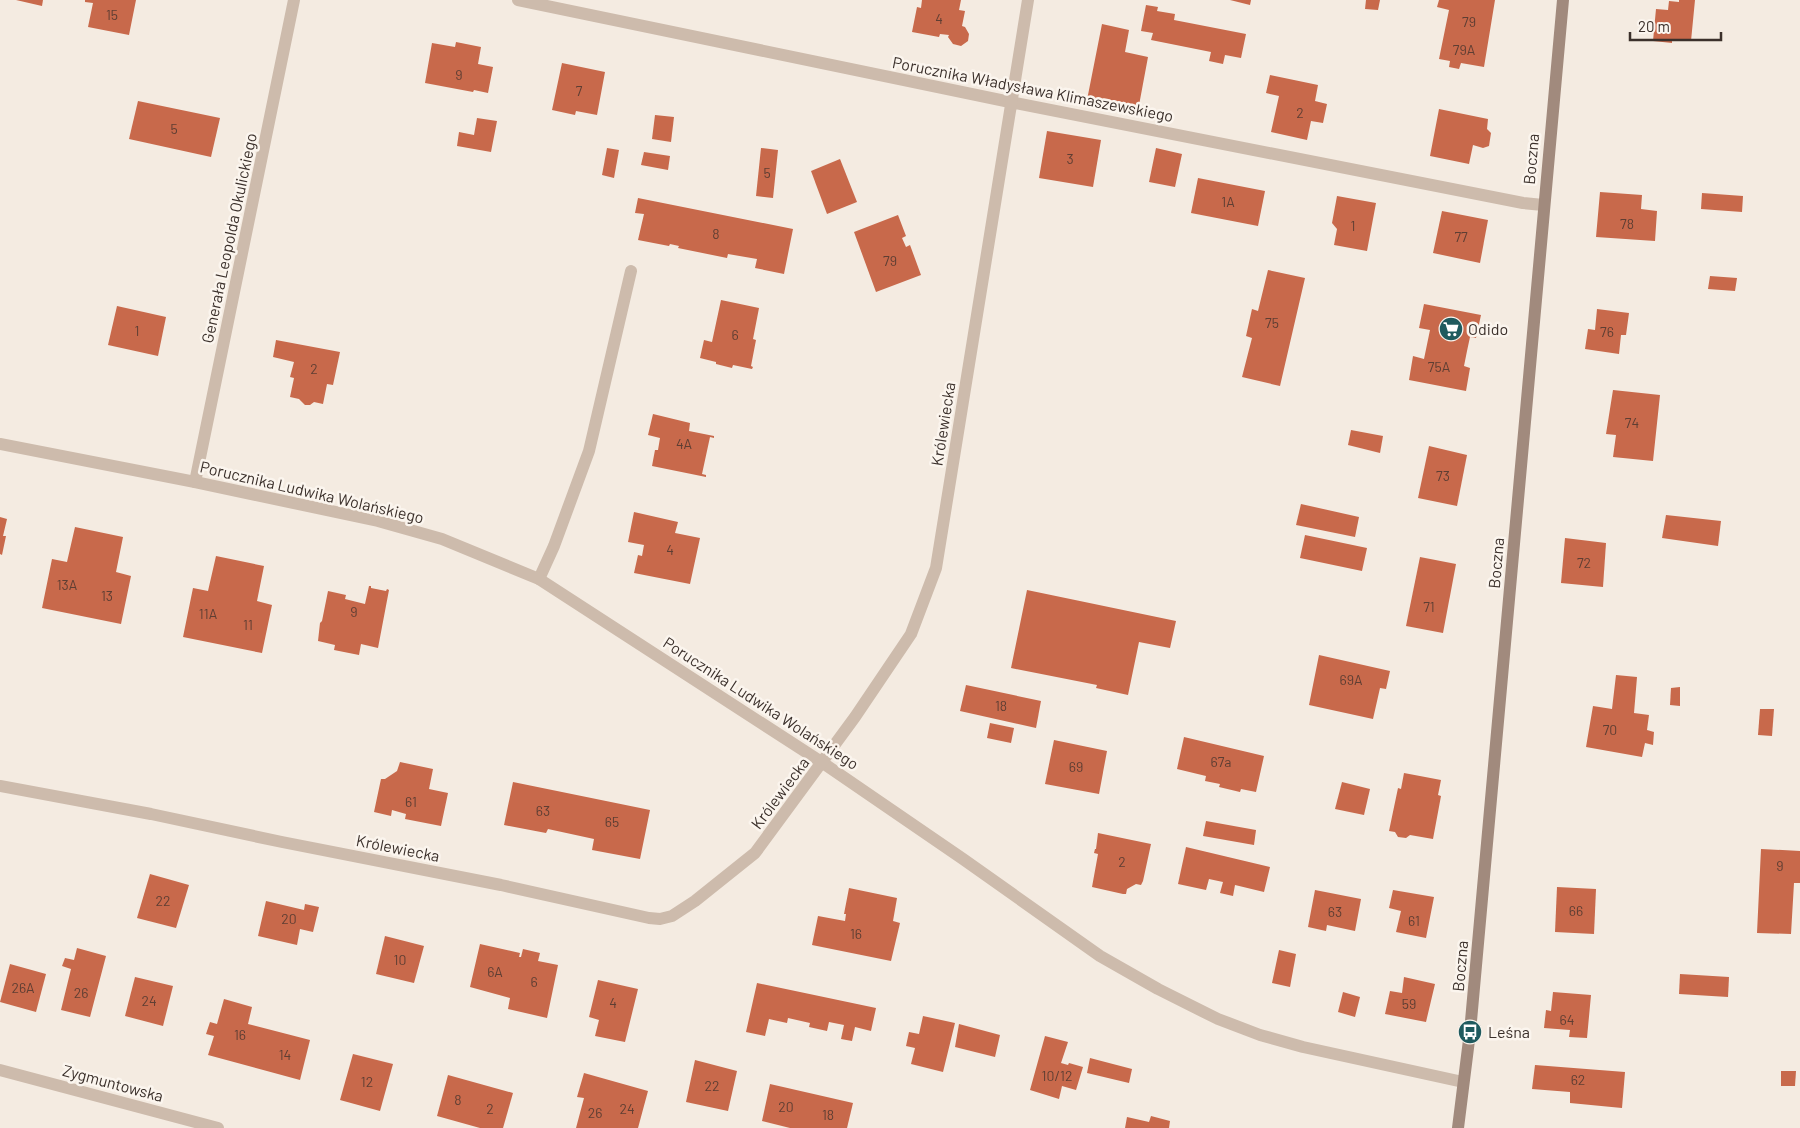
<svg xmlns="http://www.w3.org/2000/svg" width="1800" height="1128" viewBox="0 0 1800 1128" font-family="Barlow,sans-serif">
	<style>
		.building { fill: #c8694b }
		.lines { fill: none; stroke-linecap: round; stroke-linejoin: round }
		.lane { stroke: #cdbbac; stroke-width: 12 }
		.street { stroke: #cdbbac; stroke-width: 12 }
		.secondary { stroke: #a18a7d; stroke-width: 12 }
		.labels { text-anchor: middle; stroke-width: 5; stroke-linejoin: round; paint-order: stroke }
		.number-label { font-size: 14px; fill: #5e3e33 }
		.street-label { font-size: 16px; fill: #3b302b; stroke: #fbf5ee }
		.poi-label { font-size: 16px; fill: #3b302b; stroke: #fbf5ee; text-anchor: start }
	</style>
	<rect width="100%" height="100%" fill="#f4ebe1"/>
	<!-- building -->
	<g class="building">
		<path d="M 16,0 L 43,0 L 42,6 Z"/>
		<path d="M 85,0 L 136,0 L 129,35 L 88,27 L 93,3 L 85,2 Z"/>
		<path d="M 922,0 L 961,0 L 959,10 L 965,11 L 962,26 L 965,27 L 969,34 L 968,41 L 961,46 L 953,44 L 948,37 L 949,35 L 940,34 L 939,37 L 912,32 L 917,7 L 921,8 Z"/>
		<path d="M 1230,0 L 1251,0 L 1250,5 Z"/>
		<path d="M 1366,0 L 1380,0 L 1378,10 L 1365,9 Z"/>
		<path d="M 1439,0 L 1495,0 L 1484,67 L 1461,63 L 1459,69 L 1449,67 L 1450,61 L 1439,59 L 1449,10 L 1437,7 Z"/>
		<path d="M 1679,0 L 1695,0 L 1691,41 L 1672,39 L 1672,43 L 1653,41 L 1656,9 L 1668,10 L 1669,1 L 1679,2 Z"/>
		<path d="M 1146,5 L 1158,7 L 1157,11 L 1175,14 L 1174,20 L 1246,34 L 1241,58 L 1225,55 L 1223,64 L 1209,61 L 1211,52 L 1151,40 L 1153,33 L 1141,31 Z"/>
		<path d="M 1102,24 L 1129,30 L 1125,52 L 1148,57 L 1137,116 L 1114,111 L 1115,105 L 1087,100 Z"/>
		<path d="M 456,42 L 481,47 L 478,64 L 493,67 L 488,93 L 474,90 L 473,92 L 425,83 L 432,43 L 455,47 Z"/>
		<path d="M 562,63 L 605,72 L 597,115 L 576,111 L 575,115 L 552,110 Z"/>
		<path d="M 1270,75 L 1318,85 L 1315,101 L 1327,104 L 1323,123 L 1311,121 L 1307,140 L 1271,132 L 1279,96 L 1266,93 Z"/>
		<path d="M 138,101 L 220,118 L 211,157 L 129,139 Z"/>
		<path d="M 1439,109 L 1488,119 L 1487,129 L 1491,133 L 1489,146 L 1483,148 L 1473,145 L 1469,164 L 1430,156 Z"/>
		<path d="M 655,115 L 674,117 L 671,142 L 652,139 Z"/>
		<path d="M 477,118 L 497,121 L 491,152 L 457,146 L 459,132 L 474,135 Z"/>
		<path d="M 1047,131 L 1101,140 L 1093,187 L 1039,178 Z"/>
		<path d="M 607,148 L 619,150 L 614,178 L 602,175 Z"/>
		<path d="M 761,148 L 778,150 L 773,198 L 756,196 Z"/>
		<path d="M 1156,148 L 1182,154 L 1175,187 L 1149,182 Z"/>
		<path d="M 644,152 L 670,156 L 668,170 L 641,165 Z"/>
		<path d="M 840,159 L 857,202 L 827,214 L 811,171 Z"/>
		<path d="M 1198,178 L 1265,191 L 1258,226 L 1191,213 Z"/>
		<path d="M 1600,192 L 1642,195 L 1641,209 L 1657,211 L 1655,241 L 1596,237 Z"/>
		<path d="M 1702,193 L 1743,196 L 1742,212 L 1701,209 Z"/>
		<path d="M 1337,196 L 1376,203 L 1367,251 L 1334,245 L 1337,229 L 1332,223 Z"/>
		<path d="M 638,198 L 793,229 L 784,274 L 755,268 L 757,259 L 728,254 L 727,258 L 678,248 L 679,246 L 670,244 L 669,246 L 638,240 L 644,214 L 635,213 Z"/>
		<path d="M 1442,211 L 1488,220 L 1480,263 L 1433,253 Z"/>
		<path d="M 898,215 L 906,236 L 902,238 L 906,247 L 910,245 L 921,275 L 876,292 L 854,232 Z"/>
		<path d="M 1268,270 L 1305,278 L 1280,386 L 1242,377 L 1252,338 L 1246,336 L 1252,309 L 1258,311 Z"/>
		<path d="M 1710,276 L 1737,278 L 1735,291 L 1708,289 Z"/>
		<path d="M 721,300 L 759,308 L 753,339 L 756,340 L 751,366 L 753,367 L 752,369 L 733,365 L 732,368 L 716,364 L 716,362 L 700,358 L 704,340 L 712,342 Z"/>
		<path d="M 1424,304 L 1481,315 L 1476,338 L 1470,337 L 1467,351 L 1464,366 L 1470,368 L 1466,391 L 1409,380 L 1413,356 L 1424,359 L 1430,330 L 1419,328 Z"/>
		<path d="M 117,306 L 166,317 L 158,356 L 108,345 Z"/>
		<path d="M 1597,309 L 1629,313 L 1626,335 L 1621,335 L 1619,354 L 1585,349 L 1588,329 L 1595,330 Z"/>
		<path d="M 276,340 L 340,352 L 333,385 L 327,384 L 323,404 L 314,402 L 310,405 L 305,405 L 299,399 L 290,397 L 294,378 L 290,377 L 294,362 L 273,357 Z"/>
		<path d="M 1613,390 L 1660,395 L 1653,461 L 1613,457 L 1616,435 L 1606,434 Z"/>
		<path d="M 653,414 L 690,423 L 689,431 L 714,436 L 714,438 L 710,437 L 702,474 L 706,475 L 706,477 L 652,466 L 655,450 L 658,450 L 660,438 L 648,435 Z"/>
		<path d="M 1351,430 L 1383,436 L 1380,453 L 1348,445 Z"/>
		<path d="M 1429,446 L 1467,455 L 1457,506 L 1418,498 Z"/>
		<path d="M 1301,504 L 1359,517 L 1355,537 L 1296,525 Z"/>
		<path d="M 634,512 L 678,522 L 675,533 L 700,538 L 690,584 L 634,573 L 638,555 L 642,556 L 644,545 L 628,542 Z"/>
		<path d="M 1666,515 L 1721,521 L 1718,546 L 1662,538 Z"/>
		<path d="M 0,517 L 7,519 L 3,536 L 6,536 L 2,555 L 0,554 Z"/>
		<path d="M 75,527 L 123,537 L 116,572 L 131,576 L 121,624 L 42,608 L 52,559 L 67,562 Z"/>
		<path d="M 1305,535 L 1367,548 L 1362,571 L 1300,558 Z"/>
		<path d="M 1565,538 L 1606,543 L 1603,587 L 1561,583 Z"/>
		<path d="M 216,556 L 264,566 L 257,601 L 272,605 L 262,653 L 183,637 L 193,588 L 208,591 Z"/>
		<path d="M 1420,557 L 1456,564 L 1443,633 L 1406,626 Z"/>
		<path d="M 369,586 L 371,586 L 371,588 L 386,591 L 387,589 L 389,590 L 378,648 L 361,644 L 359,655 L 334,650 L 335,645 L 318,641 L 320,623 L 322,621 L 328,591 L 346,595 L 345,599 L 365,604 Z"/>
		<path d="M 1027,590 L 1176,621 L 1170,648 L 1139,642 L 1128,695 L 1096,688 L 1097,685 L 1011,668 Z"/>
		<path d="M 1319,655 L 1390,671 L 1386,689 L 1380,688 L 1373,719 L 1309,705 Z"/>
		<path d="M 1616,675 L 1637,677 L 1634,713 L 1649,715 L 1647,730 L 1654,732 L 1653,745 L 1645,743 L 1642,757 L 1586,747 L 1593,706 L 1612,709 Z"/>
		<path d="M 966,685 L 1041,701 L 1036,728 L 960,711 Z"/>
		<path d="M 1680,687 L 1680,706 L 1670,705 L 1671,688 Z"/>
		<path d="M 1760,709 L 1774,709 L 1772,736 L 1758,735 Z"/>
		<path d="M 990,723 L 1014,728 L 1011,743 L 987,738 Z"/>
		<path d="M 1184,737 L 1264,756 L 1256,792 L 1241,789 L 1240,792 L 1219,787 L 1220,784 L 1205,781 L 1206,776 L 1177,769 Z"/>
		<path d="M 1054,740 L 1107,751 L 1099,794 L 1045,784 Z"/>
		<path d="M 400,762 L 433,769 L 429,789 L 448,793 L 441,826 L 405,819 L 406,814 L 392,810 L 391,816 L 374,812 L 381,779 L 385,779 L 397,771 Z"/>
		<path d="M 1404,773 L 1441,780 L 1438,795 L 1441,796 L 1433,839 L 1410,835 L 1406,838 L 1398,837 L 1395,832 L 1389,831 L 1398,788 L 1401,789 Z"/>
		<path d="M 513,782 L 650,810 L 640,859 L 592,850 L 594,839 L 548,829 L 546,833 L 504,825 Z"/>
		<path d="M 1342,782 L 1370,789 L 1364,815 L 1335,809 Z"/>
		<path d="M 1206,821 L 1256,830 L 1254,845 L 1203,836 Z"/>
		<path d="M 1098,833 L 1151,844 L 1143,881 L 1141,885 L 1136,884 L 1127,889 L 1126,894 L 1123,894 L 1092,887 L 1098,854 L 1094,853 L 1095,849 L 1096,849 Z"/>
		<path d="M 1186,847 L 1270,867 L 1264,892 L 1235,885 L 1233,896 L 1220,893 L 1223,882 L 1209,879 L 1206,890 L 1178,884 Z"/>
		<path d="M 1761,849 L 1800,851 L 1800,883 L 1794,883 L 1791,934 L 1757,933 Z"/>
		<path d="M 150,874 L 189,885 L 176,928 L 137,918 Z"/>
		<path d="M 1557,887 L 1596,889 L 1594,934 L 1555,932 Z"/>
		<path d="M 849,888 L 897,898 L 893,921 L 900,923 L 891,961 L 812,945 L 818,916 L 845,921 L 846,914 L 844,914 Z"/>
		<path d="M 1315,890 L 1361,899 L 1355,931 L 1327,925 L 1326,931 L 1308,927 Z"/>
		<path d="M 1393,890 L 1434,897 L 1426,938 L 1396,932 L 1401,911 L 1389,908 Z"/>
		<path d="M 266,901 L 304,910 L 305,904 L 319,907 L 313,932 L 300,929 L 297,945 L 258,936 Z"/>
		<path d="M 385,936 L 424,946 L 414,983 L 376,974 Z"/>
		<path d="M 480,944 L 520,953 L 519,957 L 521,957 L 523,949 L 540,953 L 538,961 L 558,965 L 547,1018 L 508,1009 L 510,998 L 470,987 Z"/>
		<path d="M 77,948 L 106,956 L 90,1017 L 61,1010 L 71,969 L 62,966 L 65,958 L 74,960 Z"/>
		<path d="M 1279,950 L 1296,954 L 1290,987 L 1272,983 Z"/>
		<path d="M 10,964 L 46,974 L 36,1012 L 0,1002 Z"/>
		<path d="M 1680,974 L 1729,977 L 1728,997 L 1679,994 Z"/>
		<path d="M 135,977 L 173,986 L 163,1026 L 125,1016 Z"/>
		<path d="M 1404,977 L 1435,984 L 1426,1022 L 1385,1014 L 1390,991 L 1402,993 Z"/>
		<path d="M 598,980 L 638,989 L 625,1042 L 595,1036 L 599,1020 L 589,1017 Z"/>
		<path d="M 757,983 L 876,1008 L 871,1031 L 855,1027 L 852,1041 L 841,1039 L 844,1025 L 829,1022 L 827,1031 L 809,1027 L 810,1023 L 788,1018 L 787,1023 L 769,1019 L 765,1036 L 746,1032 Z"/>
		<path d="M 1343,992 L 1360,997 L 1355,1017 L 1338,1012 Z"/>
		<path d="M 1553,992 L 1591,995 L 1587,1038 L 1569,1037 L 1570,1030 L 1544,1028 L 1546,1010 L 1551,1011 Z"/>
		<path d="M 224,999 L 252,1007 L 248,1024 L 310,1040 L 300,1080 L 208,1055 L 214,1036 L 206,1034 L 210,1022 L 217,1024 Z"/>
		<path d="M 923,1016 L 955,1023 L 943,1072 L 911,1064 L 915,1048 L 906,1046 L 909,1032 L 919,1034 Z"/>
		<path d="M 959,1024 L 1000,1035 L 995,1057 L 955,1047 Z"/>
		<path d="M 1045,1036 L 1068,1042 L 1061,1063 L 1068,1065 L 1069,1063 L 1083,1067 L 1076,1090 L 1062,1086 L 1059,1099 L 1030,1090 Z"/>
		<path d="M 353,1054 L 393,1064 L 380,1111 L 340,1100 Z"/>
		<path d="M 1090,1058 L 1132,1069 L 1129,1083 L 1087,1073 Z"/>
		<path d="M 695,1060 L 737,1071 L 728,1111 L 686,1102 Z"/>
		<path d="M 1535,1065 L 1625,1072 L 1622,1108 L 1570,1103 L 1570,1092 L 1532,1089 Z"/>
		<path d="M 1781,1071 L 1796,1071 L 1795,1086 L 1781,1086 Z"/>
		<path d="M 584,1073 L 648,1091 L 638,1128 L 576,1128 L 584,1098 L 577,1097 Z"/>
		<path d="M 448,1075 L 513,1093 L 503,1128 L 480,1128 L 437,1116 Z"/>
		<path d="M 770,1084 L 853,1103 L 847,1128 L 790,1128 L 762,1121 Z"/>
		<path d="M 1151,1116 L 1170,1121 L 1169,1128 L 1125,1128 L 1127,1117 L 1149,1122 Z"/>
	</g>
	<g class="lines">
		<!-- lane -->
		<path class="lane" d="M 539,579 L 554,546 L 589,451 L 631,271"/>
		<!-- street -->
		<g class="street">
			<path d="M 518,0 L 1010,102 L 1523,203 L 1543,205"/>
			<path d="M 0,444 L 195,482 L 378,521 L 442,539 L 539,579 L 823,763 L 963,859 L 1100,956 L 1158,989 L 1218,1019 L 1260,1035 L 1303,1047 L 1463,1082"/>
			<path d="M 195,482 L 294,0"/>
			<path d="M 0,786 L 151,814 L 282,842 L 501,885 L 649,918 L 660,919 L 672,916 L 695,901 L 755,853 L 855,717 L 911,634 L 936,568 L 1028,0"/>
			<path d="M 0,1070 L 218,1128"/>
		</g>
		<!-- secondary -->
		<path class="secondary" d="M 1458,1128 L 1470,1032 L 1563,0"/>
	</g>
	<!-- icons -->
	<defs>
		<g id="supermarket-disc" transform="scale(1.25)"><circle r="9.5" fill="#1f5a5e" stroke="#fbf5ee"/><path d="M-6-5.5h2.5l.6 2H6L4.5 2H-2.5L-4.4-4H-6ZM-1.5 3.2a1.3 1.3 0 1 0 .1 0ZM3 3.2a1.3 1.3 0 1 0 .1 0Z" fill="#fff"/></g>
		<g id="bus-disc" transform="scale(1.25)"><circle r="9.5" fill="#1f5a5e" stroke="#fbf5ee"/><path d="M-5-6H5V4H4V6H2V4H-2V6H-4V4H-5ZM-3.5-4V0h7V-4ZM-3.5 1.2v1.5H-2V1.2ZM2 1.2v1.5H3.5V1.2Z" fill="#fff"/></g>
	</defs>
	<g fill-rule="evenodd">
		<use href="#supermarket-disc" x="1451" y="329"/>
		<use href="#bus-disc" x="1470" y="1032"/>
	</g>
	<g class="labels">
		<!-- number labels -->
		<g class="number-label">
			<text x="112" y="20">15</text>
			<text x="939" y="24">4</text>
			<text x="1469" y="27">79</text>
			<text x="1464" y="55">79A</text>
			<text x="459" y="80">9</text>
			<text x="579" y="96">7</text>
			<text x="1300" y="118">2</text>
			<text x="174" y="134">5</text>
			<text x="1070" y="164">3</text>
			<text x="767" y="178">5</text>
			<text x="1228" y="207">1A</text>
			<text x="1627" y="229">78</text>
			<text x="1353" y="231">1</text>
			<text x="716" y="239">8</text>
			<text x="1461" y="242">77</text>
			<text x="890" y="266">79</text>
			<text x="1272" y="328">75</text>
			<text x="137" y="336">1</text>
			<text x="1607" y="337">76</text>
			<text x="735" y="340">6</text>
			<text x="1439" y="372">75A</text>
			<text x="314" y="374">2</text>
			<text x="1632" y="428">74</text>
			<text x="684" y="449">4A</text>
			<text x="1443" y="481">73</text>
			<text x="670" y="555">4</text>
			<text x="1584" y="568">72</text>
			<text x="67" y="590">13A</text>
			<text x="107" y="601">13</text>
			<text x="1429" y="612">71</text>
			<text x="354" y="617">9</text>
			<text x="208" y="619">11A</text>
			<text x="248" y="630">11</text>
			<text x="1351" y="685">69A</text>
			<text x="1001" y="711">18</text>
			<text x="1610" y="735">70</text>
			<text x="1221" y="767">67a</text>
			<text x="1076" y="772">69</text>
			<text x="411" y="807">61</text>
			<text x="543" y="816">63</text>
			<text x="612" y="827">65</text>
			<text x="1122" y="867">2</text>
			<text x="1780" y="871">9</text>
			<text x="163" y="906">22</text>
			<text x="1576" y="916">66</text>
			<text x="1335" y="917">63</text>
			<text x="289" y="924">20</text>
			<text x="1414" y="926">61</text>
			<text x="856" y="939">16</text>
			<text x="400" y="965">10</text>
			<text x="495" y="977">6A</text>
			<text x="534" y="987">6</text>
			<text x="23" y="993">26A</text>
			<text x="81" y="998">26</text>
			<text x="149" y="1006">24</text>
			<text x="613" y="1008">4</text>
			<text x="1409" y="1009">59</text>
			<text x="1567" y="1025">64</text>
			<text x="240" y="1040">16</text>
			<text x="285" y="1060">14</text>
			<text x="1057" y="1081">10/12</text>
			<text x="1578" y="1085">62</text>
			<text x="367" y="1087">12</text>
			<text x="712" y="1091">22</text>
			<text x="458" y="1105">8</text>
			<text x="786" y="1112">20</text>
			<text x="490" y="1114">2</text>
			<text x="627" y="1114">24</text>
			<text x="595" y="1118">26</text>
			<text x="828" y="1120">18</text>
		</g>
		<!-- street labels -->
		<g class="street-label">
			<text transform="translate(1033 89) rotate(11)" y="6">Porucznika Władysława Klimaszewskiego</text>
			<text transform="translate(1531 159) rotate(-85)" y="6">Boczna</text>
			<text transform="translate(229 238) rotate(-78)" y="6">Generała Leopolda Okulickiego</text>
			<text transform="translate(943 424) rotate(-81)" y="6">Królewiecka</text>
			<text transform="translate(312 492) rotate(13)" y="6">Porucznika Ludwika Wolańskiego</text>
			<text transform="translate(1496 563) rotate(-85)" y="6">Boczna</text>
			<text transform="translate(761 703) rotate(33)" y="6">Porucznika Ludwika Wolańskiego</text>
			<text transform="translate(780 793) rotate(-53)" y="6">Królewiecka</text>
			<text transform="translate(398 848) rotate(11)" y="6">Królewiecka</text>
			<text transform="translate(1460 966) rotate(-85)" y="6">Boczna</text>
			<text transform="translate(113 1083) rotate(15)" y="6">Zygmuntowska</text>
		</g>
		<!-- poi labels -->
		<g class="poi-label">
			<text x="1468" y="335">Odido</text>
			<text x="1488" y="1038">Leśna</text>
		</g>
	</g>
	<!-- scale -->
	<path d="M1630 32v8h91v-8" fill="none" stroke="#3b302b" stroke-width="2.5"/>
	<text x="1638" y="32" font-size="15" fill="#3b302b" stroke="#fbf5ee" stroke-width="4" paint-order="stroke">20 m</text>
</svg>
